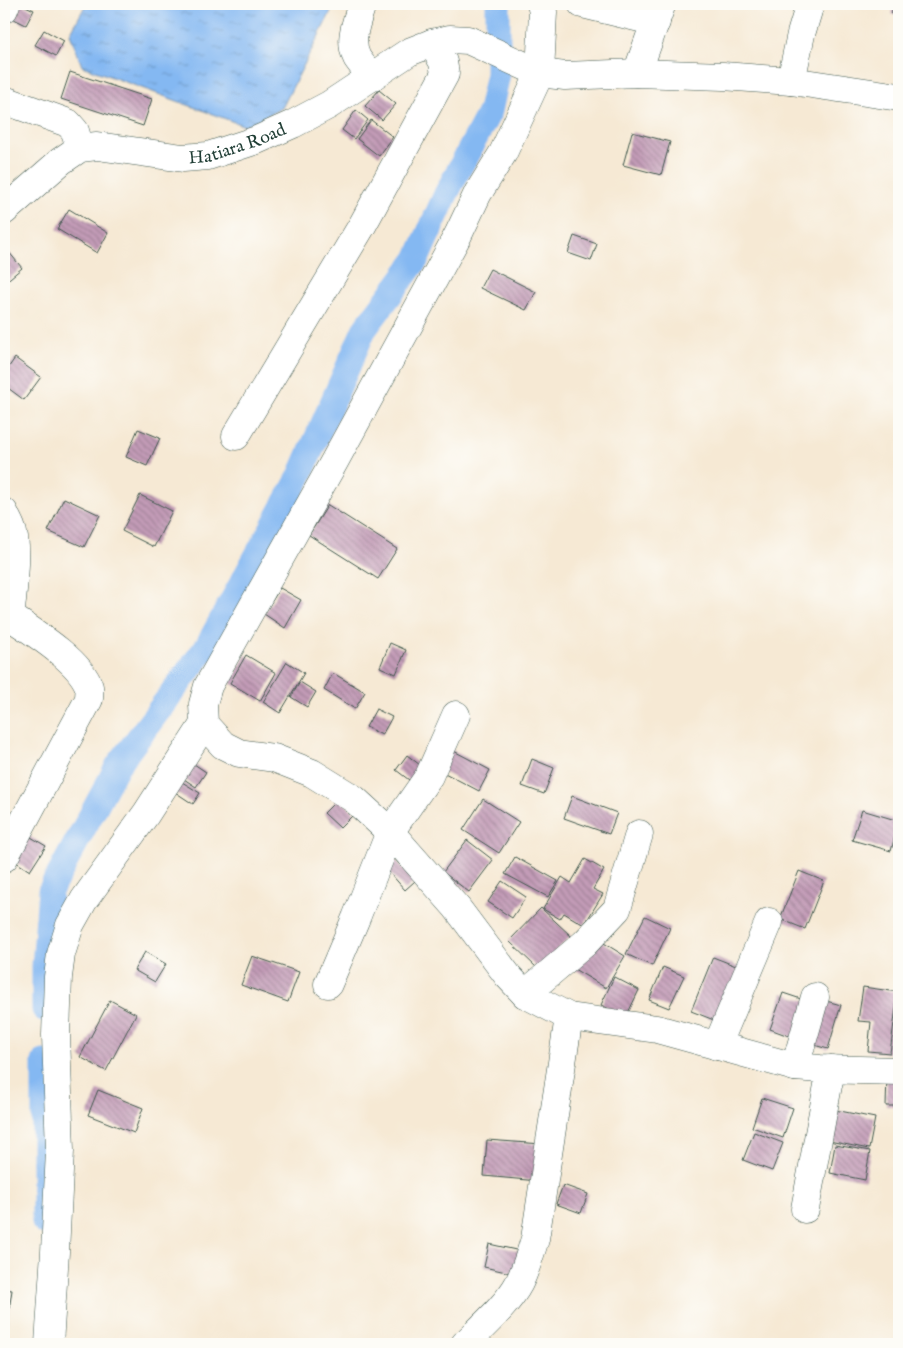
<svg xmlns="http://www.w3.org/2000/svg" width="903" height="1348" viewBox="0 0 903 1348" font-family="'IM FELL English',serif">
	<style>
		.water { fill: url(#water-ripples); stroke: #527a93 }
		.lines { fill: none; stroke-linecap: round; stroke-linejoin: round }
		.canal { stroke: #84b8f2; stroke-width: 25 }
		.building { fill: url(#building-back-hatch) }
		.minor-casing { stroke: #3f574c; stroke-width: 29 }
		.minor { stroke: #fff; stroke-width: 28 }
		.labels { text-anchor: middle; stroke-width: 5; stroke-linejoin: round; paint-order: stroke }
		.street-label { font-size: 18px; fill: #1f3d34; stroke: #fdfcf7 }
	</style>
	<defs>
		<pattern id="water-ripples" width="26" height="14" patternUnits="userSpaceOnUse" patternTransform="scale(1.25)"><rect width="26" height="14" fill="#84b8f2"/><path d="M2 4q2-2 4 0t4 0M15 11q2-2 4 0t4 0" fill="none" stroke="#6b97c5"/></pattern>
		<pattern id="building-back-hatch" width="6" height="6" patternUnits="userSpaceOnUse" patternTransform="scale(1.25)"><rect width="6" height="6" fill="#c39bb7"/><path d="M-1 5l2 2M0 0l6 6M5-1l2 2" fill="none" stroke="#9e8096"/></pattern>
	</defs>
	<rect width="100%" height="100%" fill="#fdfcf7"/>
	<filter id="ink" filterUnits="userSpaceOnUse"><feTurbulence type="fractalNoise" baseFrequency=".02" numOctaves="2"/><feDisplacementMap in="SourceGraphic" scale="10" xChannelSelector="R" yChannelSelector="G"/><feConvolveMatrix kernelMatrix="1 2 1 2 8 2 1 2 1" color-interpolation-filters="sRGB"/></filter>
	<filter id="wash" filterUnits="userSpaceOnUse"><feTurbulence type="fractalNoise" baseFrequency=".0096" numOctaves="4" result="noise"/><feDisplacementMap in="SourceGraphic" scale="20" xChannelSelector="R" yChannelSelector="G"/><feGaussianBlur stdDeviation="1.12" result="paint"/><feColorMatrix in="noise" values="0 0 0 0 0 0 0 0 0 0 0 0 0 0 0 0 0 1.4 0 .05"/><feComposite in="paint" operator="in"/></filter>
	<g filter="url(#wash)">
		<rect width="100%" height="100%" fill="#f6e9d4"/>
		<!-- water -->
		<path class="water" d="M 86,4 L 335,4 L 282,108 L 245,126 L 82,66 L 70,34 Z"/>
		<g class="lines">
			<!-- canal -->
			<g class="canal">
				<path d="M 44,1009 L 44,966 L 50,891 L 118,765 L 207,646 L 299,478 L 364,330 L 417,259 L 446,194 L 490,111 L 498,74 L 498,4"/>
				<path d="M 44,1222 L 44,1062"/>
			</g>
		</g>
		<g id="blocks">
			<!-- building -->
			<g class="building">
				<path d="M 16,4 L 21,4 L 34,10 L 26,25 L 10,17 Z"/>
				<path d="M 894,4 L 899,4 L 899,16 L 891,14 Z"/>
				<path d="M 44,30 L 64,41 L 56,56 L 35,45 Z"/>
				<path d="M 70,72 L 152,99 L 143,126 L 61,99 Z"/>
				<path d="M 379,90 L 396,104 L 382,120 L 365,106 Z"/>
				<path d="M 356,110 L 368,120 L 354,139 L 342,130 Z"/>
				<path d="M 371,120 L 393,137 L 379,156 L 357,139 Z"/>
				<path d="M 632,132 L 670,142 L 661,175 L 623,165 Z"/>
				<path d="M 69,209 L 108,233 L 97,253 L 57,229 Z"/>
				<path d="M 574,236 L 597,244 L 591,261 L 568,253 Z"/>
				<path d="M 4,246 L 22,268 L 4,283 Z"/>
				<path d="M 490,269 L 536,292 L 526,310 L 480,288 Z"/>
				<path d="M 15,358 L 41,377 L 24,400 L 4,385 L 4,374 Z"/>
				<path d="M 138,429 L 160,438 L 147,466 L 126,457 Z"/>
				<path d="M 140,495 L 172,511 L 154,547 L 122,531 Z"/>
				<path d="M 64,498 L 100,515 L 84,547 L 48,531 Z"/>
				<path d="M 328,505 L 397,549 L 378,579 L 309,535 Z"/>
				<path d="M 280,588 L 301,600 L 285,628 L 264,614 Z"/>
				<path d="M 390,643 L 406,650 L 396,674 L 380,667 Z"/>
				<path d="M 246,655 L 276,673 L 260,701 L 230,683 Z"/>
				<path d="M 287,662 L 304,673 L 280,713 L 263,702 Z"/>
				<path d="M 333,673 L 365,692 L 355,709 L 324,690 Z"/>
				<path d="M 300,682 L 316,692 L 307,707 L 291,697 Z"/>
				<path d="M 376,709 L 392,717 L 382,735 L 366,727 Z"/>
				<path d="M 450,749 L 490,770 L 479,791 L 439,770 Z"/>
				<path d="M 407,755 L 424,768 L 413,783 L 396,770 Z"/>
				<path d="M 532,759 L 554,768 L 544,794 L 522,786 Z"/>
				<path d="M 191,762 L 206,772 L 196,787 L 181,777 Z"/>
				<path d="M 182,782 L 200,793 L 193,804 L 175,792 Z"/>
				<path d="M 572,796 L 617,813 L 609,834 L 564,818 Z"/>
				<path d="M 339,798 L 355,813 L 340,828 L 324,813 Z"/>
				<path d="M 483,799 L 519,822 L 499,853 L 463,830 Z"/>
				<path d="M 862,810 L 899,821 L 891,851 L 852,840 Z"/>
				<path d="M 24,833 L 46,846 L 30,871 L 8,857 Z"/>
				<path d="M 467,840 L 493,860 L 469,892 L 443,872 Z"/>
				<path d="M 393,857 L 415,881 L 405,890 L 383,865 Z"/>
				<path d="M 515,857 L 558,881 L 548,897 L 505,874 Z"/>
				<path d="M 585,859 L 604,870 L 593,889 L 603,894 L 584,925 L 564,913 L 560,919 L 543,909 L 562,877 L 571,883 Z"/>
				<path d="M 799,871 L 824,881 L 805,929 L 780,919 Z"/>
				<path d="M 502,881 L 526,897 L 512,918 L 488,902 Z"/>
				<path d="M 541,908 L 571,936 L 538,969 L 509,941 Z"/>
				<path d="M 645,916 L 670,928 L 652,966 L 626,954 Z"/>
				<path d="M 594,937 L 625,956 L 606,988 L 574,969 Z"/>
				<path d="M 145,952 L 166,964 L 155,982 L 134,970 Z"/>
				<path d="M 252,956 L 299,972 L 288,1002 L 241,985 Z"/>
				<path d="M 713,957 L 741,968 L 719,1022 L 691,1011 Z"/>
				<path d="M 663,967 L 684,976 L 669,1008 L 649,1000 Z"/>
				<path d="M 614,977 L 639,990 L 626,1017 L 601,1005 Z"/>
				<path d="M 863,987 L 898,992 L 890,1053 L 868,1051 L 871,1022 L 858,1021 Z"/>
				<path d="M 783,993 L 807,1001 L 794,1038 L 770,1029 Z"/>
				<path d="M 819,999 L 841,1005 L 828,1049 L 807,1043 Z"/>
				<path d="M 110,1000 L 136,1014 L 106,1071 L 80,1057 Z"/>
				<path d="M 887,1075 L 899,1076 L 899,1106 L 886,1106 Z"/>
				<path d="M 98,1090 L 143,1108 L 134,1133 L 88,1115 Z"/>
				<path d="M 762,1098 L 793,1108 L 783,1138 L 752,1127 Z"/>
				<path d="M 835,1110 L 875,1118 L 869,1149 L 829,1141 Z"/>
				<path d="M 754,1132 L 783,1143 L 772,1171 L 743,1160 Z"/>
				<path d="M 487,1140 L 542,1144 L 538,1181 L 484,1176 Z"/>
				<path d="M 835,1145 L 870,1151 L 865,1180 L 830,1173 Z"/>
				<path d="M 563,1185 L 588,1194 L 581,1213 L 556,1204 Z"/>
				<path d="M 489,1244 L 525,1252 L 519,1275 L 484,1267 Z"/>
				<path d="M 4,1289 L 12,1290 L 7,1324 L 4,1323 Z"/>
			</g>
		</g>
	</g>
	<g filter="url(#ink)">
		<use href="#blocks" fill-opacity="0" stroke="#3f574c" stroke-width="1"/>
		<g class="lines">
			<!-- minor casing -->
			<g class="minor-casing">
				<g id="minor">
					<path d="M 362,4 C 357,21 348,40 357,58 C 361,64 367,71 372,77"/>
					<path d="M 541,4 L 543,12 L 540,73 L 503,153 L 478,193 L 458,235 L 334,462 L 208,686 L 203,704 L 204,724 L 223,745 L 239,753 L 274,758 L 312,773 L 354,799 L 390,832 L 457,908 L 508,976 L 525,994 L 569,1017 L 657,1029 L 795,1067 L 820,1069 L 899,1071"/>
					<path d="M 582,4 L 656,22"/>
					<path d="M 4,9 L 6,4"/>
					<path d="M 637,73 L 661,6"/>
					<path d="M 791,81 L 801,34 L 810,4"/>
					<path d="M 4,100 L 68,123 L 75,131 L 80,148"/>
					<path id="s1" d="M 4,211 L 61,161 L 80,148 L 97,146 L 183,158 L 208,156 L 257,140 L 293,124 L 329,105 L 409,52 L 432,43 L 450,39 L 468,40 L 540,73 L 565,76 L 637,73 L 723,76 L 791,81 L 899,97"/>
					<path d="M 236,436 L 363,224 L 445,74 L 443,62 L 432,43"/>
					<path d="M 4,512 C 6,517 9,522 11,527 C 20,549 12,589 11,613 L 14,619 C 35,633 81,662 89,687 C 90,691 89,695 89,699 L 4,858"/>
					<path d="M 328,984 L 356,918 L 390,832 L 429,776 L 456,715"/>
					<path d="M 525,994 L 585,943 L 617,909 L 639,834"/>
					<path d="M 717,1046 L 769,922"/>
					<path d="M 795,1067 L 815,997"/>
					<path d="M 805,1209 L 831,1069"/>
					<path d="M 49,1344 L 55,1252 L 60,1151 L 56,1035 L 58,977 L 61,954 L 70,925 L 84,900 L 146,814 L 204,724"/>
					<path d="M 465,1344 C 482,1327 508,1304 519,1283 C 526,1269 530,1254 535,1239 L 569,1017"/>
				</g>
			</g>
			<!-- minor -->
			<use href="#minor" class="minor"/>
		</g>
	</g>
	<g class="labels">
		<!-- street labels -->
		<g class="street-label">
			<text dy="6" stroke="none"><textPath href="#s1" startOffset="259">Hatiara Road</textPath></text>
		</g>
	</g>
	<!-- margin -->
	<rect width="903" height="1348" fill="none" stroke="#fdfcf7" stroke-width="20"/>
</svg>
